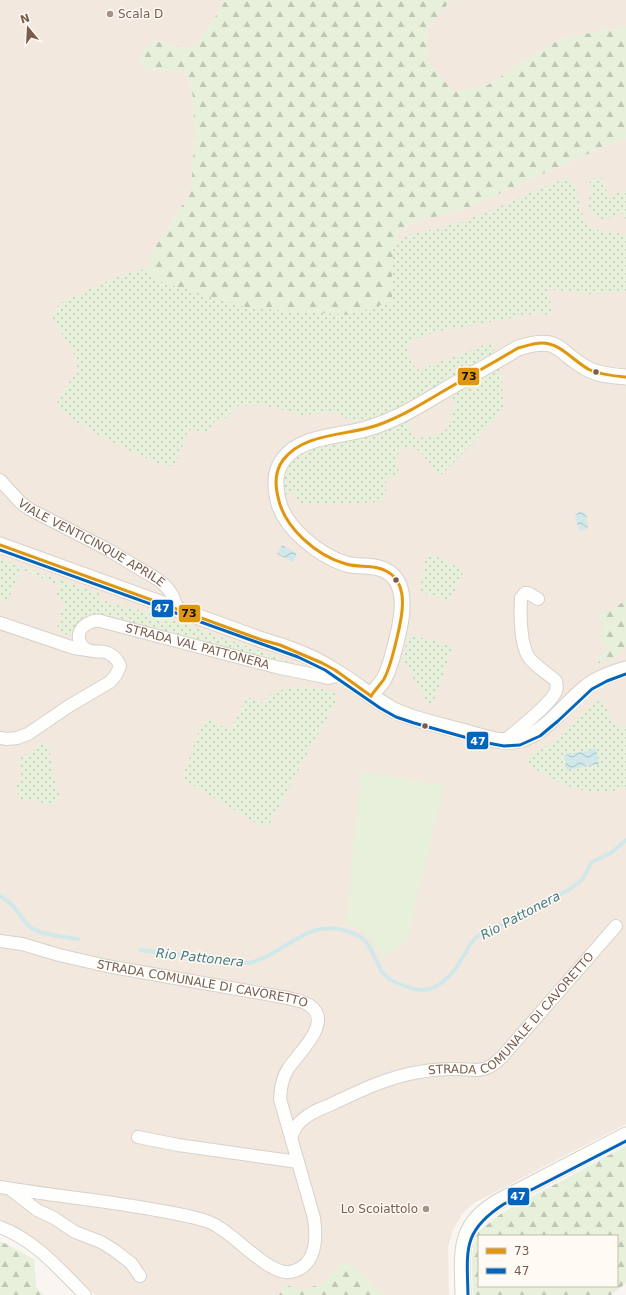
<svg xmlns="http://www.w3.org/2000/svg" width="626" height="1295" viewBox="0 0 626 1295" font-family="'DejaVu Sans',sans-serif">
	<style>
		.residential { fill: #f2e8de }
		.green { fill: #e7f0db }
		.forest { fill: url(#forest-firs); fill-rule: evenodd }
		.garden { fill: url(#garden-dots) }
		.water { fill: url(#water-waves) }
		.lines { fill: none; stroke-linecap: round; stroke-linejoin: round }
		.stream { stroke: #d0e8ea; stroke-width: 4 }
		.minor-casing { stroke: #d7d1cb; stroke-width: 14 }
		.tertiary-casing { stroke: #d7d1cb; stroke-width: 17 }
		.minor { stroke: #fefefd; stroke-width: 12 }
		.tertiary { stroke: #fefefd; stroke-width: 15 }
		.bus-1-casing { stroke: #fffaf3; stroke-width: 6 }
		.bus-2-casing { stroke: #fffaf3; stroke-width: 6 }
		.bus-1 { stroke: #de970f; stroke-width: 3 }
		.bus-2 { stroke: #0065bd; stroke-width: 3 }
		.poi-dot { fill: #a69286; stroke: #fffaf3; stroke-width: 1.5 }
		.bus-dot { fill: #7a5c4d; stroke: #fffaf3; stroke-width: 1.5 }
		.labels { text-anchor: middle; stroke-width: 3; stroke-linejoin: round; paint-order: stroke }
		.poi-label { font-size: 12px; fill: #7a5c4d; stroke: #fffaf3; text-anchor: start }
		.street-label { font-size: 12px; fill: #7a5c4d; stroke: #fffaf3 }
		.water-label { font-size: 13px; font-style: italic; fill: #437c86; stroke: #fffaf3 }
		.line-badge { stroke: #fffaf3; stroke-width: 1.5 }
		.badge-label { font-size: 11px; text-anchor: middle; font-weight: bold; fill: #fff }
		.pale-badge-label { font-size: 11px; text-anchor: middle; font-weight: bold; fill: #111 }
	</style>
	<defs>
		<pattern id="forest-firs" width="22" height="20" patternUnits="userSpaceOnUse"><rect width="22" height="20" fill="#e7f0db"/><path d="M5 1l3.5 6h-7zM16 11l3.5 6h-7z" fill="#c0c6b4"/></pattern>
		<pattern id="garden-dots" width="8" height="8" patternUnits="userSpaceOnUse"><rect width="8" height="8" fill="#e7f0db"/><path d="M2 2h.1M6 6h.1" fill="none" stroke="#c0c6b4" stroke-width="1.8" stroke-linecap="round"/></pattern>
		<pattern id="water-waves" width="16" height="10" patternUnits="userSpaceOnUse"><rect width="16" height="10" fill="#d0e8ea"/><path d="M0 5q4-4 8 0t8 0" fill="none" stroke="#aebfc0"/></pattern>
	</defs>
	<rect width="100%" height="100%" fill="#f9f5f0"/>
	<!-- residential -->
	<g class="residential">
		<path d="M 0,0 L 226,0 L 197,45 L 185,48 L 154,41 L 146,69 L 180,71 L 187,75 L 192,88 L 195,132 L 191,192 L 155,247 L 392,302 L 393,251 L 398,232 L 414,222 L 462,210 L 608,145 L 626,139 L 626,1124 L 474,1203 L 462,1214 L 453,1230 L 448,1248 L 449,1295 L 95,1295 L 56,1256 L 29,1236 L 0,1219 Z"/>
		<path d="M 451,0 L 626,0 L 626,27 L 561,38 L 486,86 L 454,92 L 427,61 L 427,28 Z"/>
	</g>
	<!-- green -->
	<path class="green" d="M 361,772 L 444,785 L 407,941 L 382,958 C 371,938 369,931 346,924 Z"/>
	<!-- forest -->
	<g class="forest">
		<path d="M 226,0 L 451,0 L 427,28 L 427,61 L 454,92 L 486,86 L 561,38 L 626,27 L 626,139 L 608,145 L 462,210 L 414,222 L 398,232 L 393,251 L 392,302 L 348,315 L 249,308 L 158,281 L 146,269 L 155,247 L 191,192 L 195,132 L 192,88 L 187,75 L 180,71 L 147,69 L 140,63 L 143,50 L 154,41 L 185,48 L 197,45 Z"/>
		<path d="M 626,599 L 626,645 L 617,656 L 600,663 L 595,662 L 607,648 L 598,639 L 603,627 L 597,617 C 606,611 619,607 626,599 Z"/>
		<path d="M 626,1146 L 626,1283 L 611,1295 L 473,1295 L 472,1258 L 474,1244 L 478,1232 L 502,1213 ZM 479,1236 L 617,1236 L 617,1286 L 479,1286 Z"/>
		<path d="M 0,1241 L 34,1259 L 36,1287 L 44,1295 L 0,1295 Z"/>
		<path d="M 346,1263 L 353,1266 L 385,1295 L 279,1295 L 286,1285 L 301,1290 L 322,1284 L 339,1268 Z"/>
	</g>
	<!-- garden -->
	<g class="garden">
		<path d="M 601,176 L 608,197 L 626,190 L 626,220 L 623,213 L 603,220 L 592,214 C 590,210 588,205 589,200 C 590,192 593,192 589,183 L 593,179 Z"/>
		<path d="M 566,178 L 575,185 L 579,199 L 583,220 L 593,229 L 626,235 L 626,291 L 590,294 L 547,289 L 552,311 L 550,314 L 544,315 L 538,313 L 435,332 L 414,339 L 408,344 L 408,353 L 415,369 L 420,370 L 489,343 L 493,344 L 494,353 L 489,358 L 402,406 L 377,417 L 352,422 L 336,412 L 302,415 L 264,405 L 237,406 L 224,420 L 215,420 L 208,432 C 201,432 196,429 188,430 L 176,463 L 167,467 C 132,452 83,432 57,405 L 59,397 L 78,370 L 75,355 L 53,320 L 54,311 L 62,302 L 126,273 L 146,269 L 158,281 L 249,308 L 348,315 L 392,302 L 393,251 L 395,243 L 409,235 L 463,222 Z"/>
		<path d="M 498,367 L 501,371 L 503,406 L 495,420 L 441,475 C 429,468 416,433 399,452 C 394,458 401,469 397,476 L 390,477 L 386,481 L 386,497 L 381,502 L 301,504 L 298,503 L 295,493 L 283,495 L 281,478 L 296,451 L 406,418 L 414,438 L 416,439 L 426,436 L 429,437 L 445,431 L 447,425 L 453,421 L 450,411 L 456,407 L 451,392 Z"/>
		<path d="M 431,554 L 464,570 L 451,599 L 449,601 L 421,592 L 420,591 L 426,557 Z"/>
		<path d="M 0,559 L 100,594 L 100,600 L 158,615 L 289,661 L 288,663 L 97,615 C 82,615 74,621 74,637 L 56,631 L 60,620 L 59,615 L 65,601 L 56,597 L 60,585 L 21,570 L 7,602 L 0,600 Z"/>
		<path d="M 411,635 L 450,645 L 452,650 L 433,703 L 431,704 L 428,703 L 408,669 L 409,665 L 402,662 L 408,636 Z"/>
		<path d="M 304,687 L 331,691 L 336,694 L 337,699 L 269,824 L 261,826 L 186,781 L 183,777 L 200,729 L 204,722 L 207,720 L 212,720 L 230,731 L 247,697 L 264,703 C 265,700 267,697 269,695 C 279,689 293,688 304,687 Z"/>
		<path d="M 600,700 L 604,701 L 611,721 L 621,727 L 626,726 L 626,788 C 618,789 610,792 602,792 C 575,793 549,778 527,764 L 527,758 L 534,752 L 542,749 L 555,741 L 593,705 Z"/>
		<path d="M 45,742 L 49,747 L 56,791 L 61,795 L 53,806 L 33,800 L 20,800 L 16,785 L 22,780 L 19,757 L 24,756 Z"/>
	</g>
	<!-- water -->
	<g class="water">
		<path d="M 578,512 L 583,512 L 586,514 L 588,527 L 586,529 L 581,531 L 579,530 L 575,517 Z"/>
		<path d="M 282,545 L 297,553 L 293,562 L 277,554 Z"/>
		<path d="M 596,749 L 599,764 L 567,770 L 564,755 Z"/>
	</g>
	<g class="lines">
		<!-- stream -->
		<g class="stream">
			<path d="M 0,896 C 17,906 18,915 30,927 C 39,935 66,937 78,939"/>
			<path d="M 140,950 L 249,963 C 281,956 303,923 338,929 C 347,931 357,933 363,939 C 373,948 376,963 383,973 C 389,982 415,991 425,990 C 434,989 442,983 448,977 C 461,966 465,949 476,937 L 532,910 L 570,889 L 582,880 L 592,862 L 611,853 L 626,840"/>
		</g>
		<!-- minor casing -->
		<g class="minor-casing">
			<g id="minor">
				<path id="s1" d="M 0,480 L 20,502 L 29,509 L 105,548 L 157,579 C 169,588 174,595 177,609"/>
				<path d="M 0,623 L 74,648 L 87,650"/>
				<path id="s2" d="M 0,738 L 7,739 L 17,738 L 28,734 L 69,706 L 110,682 L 116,675 L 120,666 C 118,660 115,657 110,654 C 103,649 94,654 86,649 C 75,642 77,628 89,623 C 94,620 99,620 104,622 L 276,667 L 320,676 L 328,678 L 341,675"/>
				<path d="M 504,741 C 516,731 551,704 556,691 C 557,688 557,685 556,681 C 548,674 537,667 530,659 C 520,647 520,613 521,598 L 525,593 L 528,593 L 538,599"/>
				<path id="s3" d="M 0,941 L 22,944 L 59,955 L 107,966 L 288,998 C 295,1000 303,1001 309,1005 C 335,1022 297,1054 288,1069 C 282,1078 281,1088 280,1099 L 314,1218 C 317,1238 317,1267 290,1272 C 267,1275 233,1231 209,1222 C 192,1216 174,1213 156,1210 C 104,1200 52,1196 0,1187"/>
				<path d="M 138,1137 L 178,1145 L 298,1162"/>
				<path id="s4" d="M 291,1137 C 294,1131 296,1125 301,1121 C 309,1113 320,1109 330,1105 C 359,1091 388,1077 419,1072 C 439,1068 458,1069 478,1070 C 488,1069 493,1065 501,1058 L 616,926"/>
				<path d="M 10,1189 L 37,1210 L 54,1218 L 75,1232 L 101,1242 L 114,1250 L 131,1263 L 140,1276"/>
				<path d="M 0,1227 C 35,1240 59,1269 85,1295"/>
			</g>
		</g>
		<!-- tertiary casing -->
		<g class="tertiary-casing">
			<g id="tertiary">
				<path d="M 0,545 L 262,640 C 285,646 316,658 335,671 C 354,682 371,697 390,708 C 409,719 441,725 462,731 C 480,736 500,744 519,740 C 545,734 565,704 585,688 C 597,678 612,673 626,669"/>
				<path d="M 371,696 C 375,690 380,685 384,679 C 392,664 395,646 399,630 C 404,607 407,576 379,568 C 368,565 357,567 346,564 C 320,556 284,528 278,500 C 275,486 274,472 283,460 C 300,435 342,437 369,428 C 396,420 420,405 445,390 C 469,376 494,363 518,348 C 562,334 556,353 590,370 C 600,375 614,376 626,377"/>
				<path d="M 463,1295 C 462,1251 457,1224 501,1200 L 626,1135"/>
			</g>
		</g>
		<!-- minor -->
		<use href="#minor" class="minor"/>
		<!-- tertiary -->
		<use href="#tertiary" class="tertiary"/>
		<!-- bus-1 casing -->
		<g class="bus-1-casing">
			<g id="bus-1">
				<path d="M 0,545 L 262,640 L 280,645 L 322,663 L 335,670 L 371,696"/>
				<path d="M 371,696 C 375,690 380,685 384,679 C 390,668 393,654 396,642 C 401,621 411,586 388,572 C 375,564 360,568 346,564 C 317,556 284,528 278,497 C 275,485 275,471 283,460 C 304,432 348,436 378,425 C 403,416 425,402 447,389 C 471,375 495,362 518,348 C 526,346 534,343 542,343 C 561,343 574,362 590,370 C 601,375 614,376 626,377"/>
			</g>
		</g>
		<!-- bus-2 casing -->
		<g class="bus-2-casing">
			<g id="bus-2">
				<path d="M 0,550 L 298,657 L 325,670 L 380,708 L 396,717 L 414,723 L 482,742 L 504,746 L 520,745 L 540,736 L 558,721 L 592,689 L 607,681 L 626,674"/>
				<path d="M 468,1295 C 467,1250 462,1231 504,1204 L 626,1141"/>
			</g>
		</g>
		<!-- bus-1 -->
		<use href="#bus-1" class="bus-1"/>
		<!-- bus-2 -->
		<use href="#bus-2" class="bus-2"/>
	</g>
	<!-- markers -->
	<g class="poi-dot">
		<circle cx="110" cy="14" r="4"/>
		<circle cx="426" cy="1209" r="4"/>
	</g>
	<g class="bus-dot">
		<circle cx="596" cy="372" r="3.5"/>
		<circle cx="396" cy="580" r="3.5"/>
		<circle cx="425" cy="726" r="3.5"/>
	</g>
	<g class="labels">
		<!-- poi labels -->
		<g class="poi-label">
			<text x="118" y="18">Scala D</text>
			<text x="418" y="1213" text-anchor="end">Lo Scoiattolo</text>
		</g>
		<!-- street labels -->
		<g class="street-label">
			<text dy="4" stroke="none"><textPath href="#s1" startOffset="112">VIALE VENTICINQUE APRILE</textPath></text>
			<text dy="4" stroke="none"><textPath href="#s2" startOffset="331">STRADA VAL PATTONERA</textPath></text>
			<text dy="4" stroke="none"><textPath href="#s3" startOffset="207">STRADA COMUNALE DI CAVORETTO</textPath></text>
			<text dy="4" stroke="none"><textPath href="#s4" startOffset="264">STRADA COMUNALE DI CAVORETTO</textPath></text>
		</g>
		<!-- water labels -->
		<g class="water-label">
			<text transform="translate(520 915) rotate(-28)" y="5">Rio Pattonera</text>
			<text transform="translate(200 957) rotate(6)" y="5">Rio Pattonera</text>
		</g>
	</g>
	<g class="line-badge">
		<rect x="457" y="367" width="23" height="19" rx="4" fill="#de970f"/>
		<rect x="151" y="599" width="23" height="19" rx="4" fill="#0065bd"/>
		<rect x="178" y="604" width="23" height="19" rx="4" fill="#de970f"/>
		<rect x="466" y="731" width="23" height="19" rx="4" fill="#0065bd"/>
		<rect x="507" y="1187" width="23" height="19" rx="4" fill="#0065bd"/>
	</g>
	<g class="badge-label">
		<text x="162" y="612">47</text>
		<text x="478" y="745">47</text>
		<text x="518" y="1200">47</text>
	</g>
	<g class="pale-badge-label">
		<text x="469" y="380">73</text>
		<text x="189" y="617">73</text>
	</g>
	<!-- legend -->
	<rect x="478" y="1235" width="140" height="52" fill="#fffaf3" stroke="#cabbb1"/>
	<rect x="486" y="1248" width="20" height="6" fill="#de970f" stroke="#cabbb1"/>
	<text x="514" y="1255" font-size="12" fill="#7a5c4d">73</text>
	<rect x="486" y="1268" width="20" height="6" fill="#0065bd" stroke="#cabbb1"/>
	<text x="514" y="1275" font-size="12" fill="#7a5c4d">47</text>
	<!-- north arrow -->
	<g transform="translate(28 28) rotate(342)" stroke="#fffaf3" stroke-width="3" paint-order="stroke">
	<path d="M0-3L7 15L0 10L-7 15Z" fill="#7a5c4d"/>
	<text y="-6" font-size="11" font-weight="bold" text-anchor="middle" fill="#7a5c4d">N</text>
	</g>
</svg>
